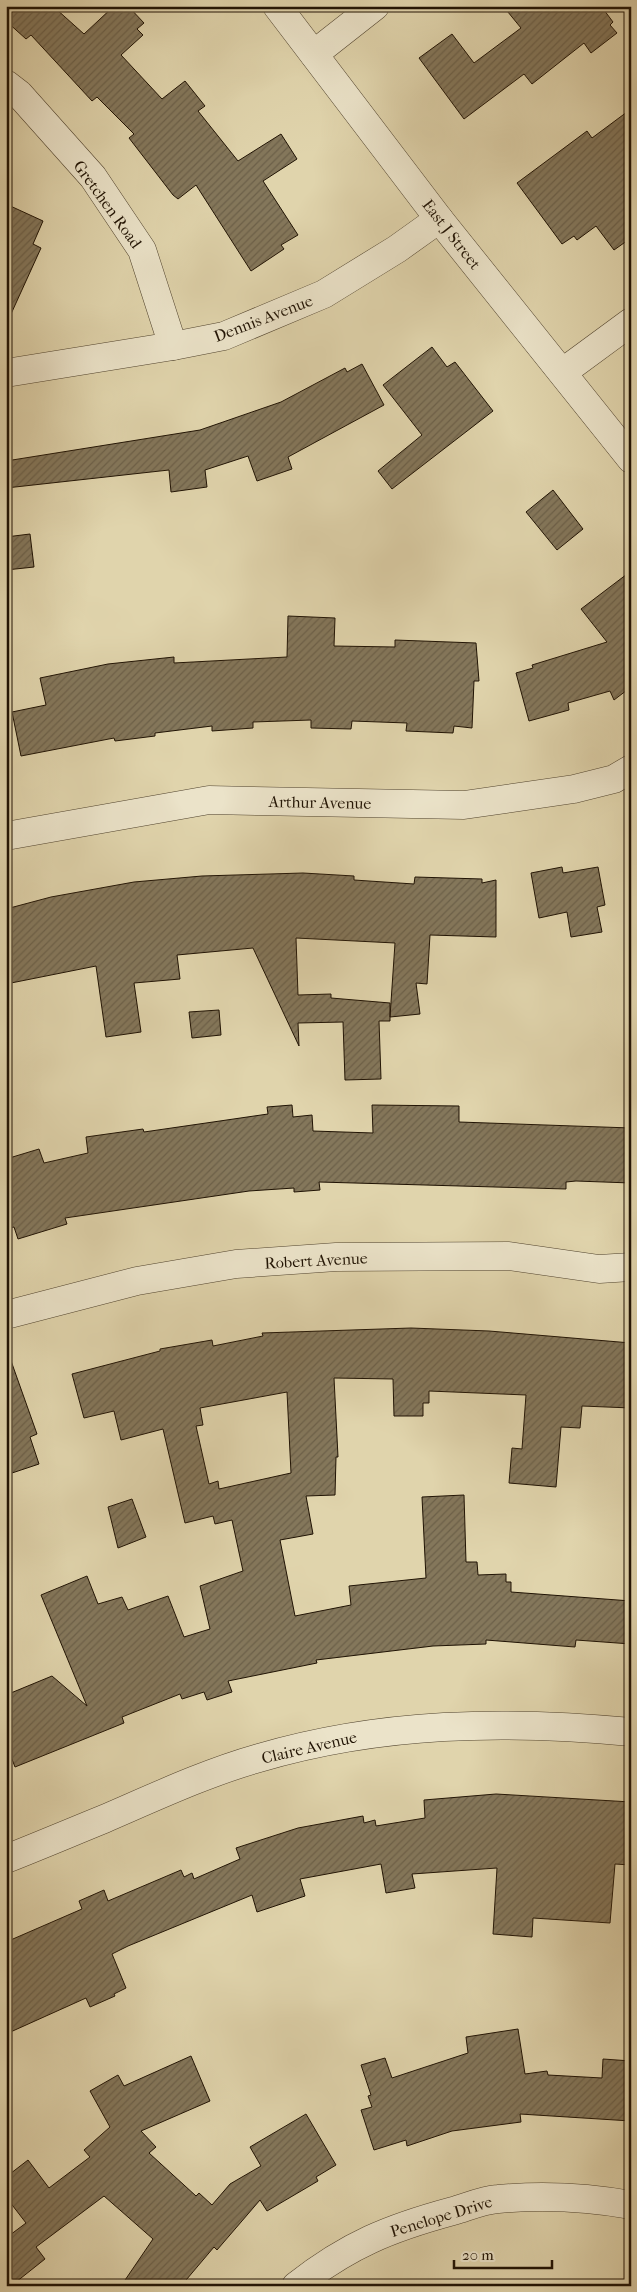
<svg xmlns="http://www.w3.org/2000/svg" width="637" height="2292" viewBox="0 0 637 2292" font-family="'IM FELL French Canon',serif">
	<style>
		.building { fill: url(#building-hatch); stroke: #201304; fill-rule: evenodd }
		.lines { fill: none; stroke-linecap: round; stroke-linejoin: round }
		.minor-casing { stroke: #50432e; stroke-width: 29 }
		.minor { stroke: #ebe3c9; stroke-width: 28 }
		.labels { text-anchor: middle; stroke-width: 4.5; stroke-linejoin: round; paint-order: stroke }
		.street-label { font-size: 16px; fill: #201304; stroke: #ebe3c9 }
	</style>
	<defs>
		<pattern id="building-hatch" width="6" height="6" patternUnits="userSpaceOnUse" patternTransform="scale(1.25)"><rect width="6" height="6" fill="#84775b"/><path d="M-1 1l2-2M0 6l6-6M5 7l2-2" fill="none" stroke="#6c6049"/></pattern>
	</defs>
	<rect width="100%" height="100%" fill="#e0d4ac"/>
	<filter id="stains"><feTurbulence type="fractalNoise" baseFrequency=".004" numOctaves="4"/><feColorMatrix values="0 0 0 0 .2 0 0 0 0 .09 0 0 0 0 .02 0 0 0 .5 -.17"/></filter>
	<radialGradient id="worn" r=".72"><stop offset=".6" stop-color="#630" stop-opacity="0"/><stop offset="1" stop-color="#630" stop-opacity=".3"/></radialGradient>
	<!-- building -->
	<g class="building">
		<path d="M 6,6 L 56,6 L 55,8 L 84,34 L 114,6 L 128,6 L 144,23 L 137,29 L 143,35 L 121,55 L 162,99 L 185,81 L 205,106 L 198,111 L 238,161 L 281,134 L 297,159 L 263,181 L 298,235 L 281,245 L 284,249 L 251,271 L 196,185 L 178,199 L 173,195 L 129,138 L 134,134 L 97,97 L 92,101 L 31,35 L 26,39 L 6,21 Z"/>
		<path d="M 503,6 L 601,6 L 613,22 L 610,25 L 617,33 L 591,53 L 584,43 L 532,84 L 524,74 L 464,119 L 419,58 L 452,34 L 474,63 L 521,28 Z"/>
		<path d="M 631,109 L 631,238 L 614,250 L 596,226 L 577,240 L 574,236 L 562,244 L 517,183 L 587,131 L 592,138 Z"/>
		<path d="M 6,204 L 43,221 L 33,244 L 41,248 L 6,325 Z"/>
		<path d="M 432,347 L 447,367 L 455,362 L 493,411 L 392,489 L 378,471 L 422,435 L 383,385 Z"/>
		<path d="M 362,364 L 384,405 L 288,457 L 292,469 L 257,481 L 248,456 L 205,470 L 207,487 L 171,492 L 169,470 L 6,488 L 6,461 L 200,430 L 281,402 L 345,368 L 347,372 Z"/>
		<path d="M 553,490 L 583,529 L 557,550 L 526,512 Z"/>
		<path d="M 30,534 L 34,567 L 6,570 L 6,537 Z"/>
		<path d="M 631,571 L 631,687 L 614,700 L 610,691 L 568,703 L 569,710 L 529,721 L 516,673 L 533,668 L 532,665 L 607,642 L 581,609 Z"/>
		<path d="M 288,616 L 335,618 L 334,646 L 395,647 L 395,640 L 476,643 L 479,681 L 474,681 L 472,728 L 454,726 L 453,733 L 406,731 L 407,723 L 352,721 L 351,729 L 311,728 L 311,720 L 253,722 L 253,728 L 212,731 L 212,726 L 155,733 L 155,736 L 115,741 L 114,738 L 21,756 L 12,712 L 46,705 L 40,678 L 108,664 L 174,657 L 174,663 L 287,657 Z"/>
		<path d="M 562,867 L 563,873 L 598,867 L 605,905 L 597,907 L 602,932 L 571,937 L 567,912 L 539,918 L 531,873 Z"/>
		<path d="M 303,873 L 354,876 L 354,880 L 414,884 L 415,877 L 482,879 L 482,883 L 496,880 L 496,937 L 430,935 L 427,984 L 416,983 L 420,1014 L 390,1017 L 395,943 L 296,938 L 298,995 L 331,994 L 331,998 L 390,1003 L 390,1021 L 379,1021 L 381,1079 L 345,1080 L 343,1022 L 298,1023 L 299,1046 L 253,948 L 177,955 L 180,979 L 134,983 L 141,1032 L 106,1037 L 96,966 L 6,984 L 6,909 L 51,897 L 134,882 L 202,876 Z"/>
		<path d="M 219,1010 L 221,1035 L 192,1038 L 189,1012 Z"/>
		<path d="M 292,1105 L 293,1117 L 312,1115 L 313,1131 L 373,1133 L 372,1105 L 459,1106 L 459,1122 L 631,1128 L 631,1183 L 576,1181 L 566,1182 L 566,1189 L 319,1182 L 320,1190 L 294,1192 L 294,1188 L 249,1191 L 65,1218 L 67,1224 L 18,1239 L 14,1227 L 6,1229 L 6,1159 L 39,1149 L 44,1163 L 88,1153 L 86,1137 L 143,1129 L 144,1132 L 213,1122 L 268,1114 L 267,1107 Z"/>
		<path d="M 411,1328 L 489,1331 L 631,1343 L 631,1408 L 582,1406 L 580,1428 L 561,1427 L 556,1487 L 509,1483 L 512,1448 L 522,1449 L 526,1395 L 429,1391 L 429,1403 L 423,1403 L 423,1416 L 394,1416 L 393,1379 L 334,1378 L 338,1457 L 336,1457 L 335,1495 L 306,1496 L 313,1534 L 280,1540 L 295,1616 L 351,1605 L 349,1586 L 426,1578 L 422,1497 L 464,1495 L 466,1562 L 477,1562 L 478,1575 L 506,1574 L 506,1582 L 511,1582 L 511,1592 L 631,1601 L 631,1644 L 576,1640 L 575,1647 L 486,1640 L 486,1644 L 433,1646 L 316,1660 L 317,1663 L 228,1681 L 232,1692 L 207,1700 L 204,1692 L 182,1699 L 180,1694 L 122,1717 L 124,1723 L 15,1767 L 6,1744 L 6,1695 L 52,1676 L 87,1706 L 41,1595 L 87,1576 L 98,1604 L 122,1597 L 128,1610 L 168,1596 L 184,1637 L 210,1629 L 200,1586 L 243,1571 L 232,1520 L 215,1524 L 213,1516 L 185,1523 L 163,1429 L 121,1440 L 114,1411 L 84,1418 L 72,1374 L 160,1351 L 160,1349 L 212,1340 L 213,1346 L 263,1336 L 262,1333 ZM 287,1392 L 291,1473 L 219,1489 L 218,1481 L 209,1484 L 196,1426 L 203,1425 L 200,1408 Z"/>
		<path d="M 10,1358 L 37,1434 L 30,1437 L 39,1464 L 6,1475 L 6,1359 Z"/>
		<path d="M 132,1499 L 146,1537 L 118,1548 L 108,1507 Z"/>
		<path d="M 496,1794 L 631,1802 L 631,1865 L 615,1864 L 610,1923 L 533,1918 L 532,1937 L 493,1934 L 497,1868 L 412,1874 L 415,1888 L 386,1893 L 381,1864 L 300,1879 L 305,1896 L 257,1912 L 252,1895 L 128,1946 L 112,1954 L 126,1988 L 114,1994 L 115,1996 L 90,2007 L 86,1998 L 6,2034 L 6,1942 L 82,1909 L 79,1901 L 104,1890 L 108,1901 L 181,1870 L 184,1877 L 192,1873 L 194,1879 L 240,1859 L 236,1848 L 298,1828 L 363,1816 L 364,1823 L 375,1820 L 376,1826 L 425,1818 L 424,1800 Z"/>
		<path d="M 518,2029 L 525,2074 L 547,2071 L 548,2075 L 602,2078 L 603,2059 L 631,2061 L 631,2121 L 520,2114 L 521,2122 L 452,2131 L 407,2146 L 406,2140 L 374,2150 L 361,2110 L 372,2107 L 368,2096 L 371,2095 L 361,2065 L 385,2058 L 392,2078 L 468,2053 L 466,2037 Z"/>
		<path d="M 191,2056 L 210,2101 L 141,2131 L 156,2147 L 149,2153 L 196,2196 L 199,2193 L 212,2205 L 230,2184 L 261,2166 L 250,2147 L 306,2114 L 336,2165 L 316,2177 L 318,2181 L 267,2211 L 260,2200 L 217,2250 L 214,2247 L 181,2286 L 121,2286 L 153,2239 L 104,2196 L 36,2247 L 45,2259 L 11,2286 L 6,2286 L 6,2238 L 26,2223 L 6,2197 L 6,2177 L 28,2160 L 49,2188 L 90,2157 L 84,2150 L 110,2127 L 90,2091 L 118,2075 L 124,2086 Z"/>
	</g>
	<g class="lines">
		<!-- minor casing -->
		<g class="minor-casing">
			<g id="minor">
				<path d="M 277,6 L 439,219 L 631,459"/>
				<path d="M 314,54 L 375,6"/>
				<path d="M 6,84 L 19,94 L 93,177 L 142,250 L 173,346"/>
				<path d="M 563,372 L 631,322"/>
				<path d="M 6,373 L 173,346 L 224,336 L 324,294 L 397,249 L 439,219"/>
				<path d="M 6,836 L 209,800 L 464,805 L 574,789 L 614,779 L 631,769"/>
				<path d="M 6,1315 L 137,1281 L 236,1264 L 336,1257 L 509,1256 L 599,1269 L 631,1267"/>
				<path d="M 6,1859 C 39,1846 72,1832 104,1819 C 155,1797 206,1773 259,1758 C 381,1722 506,1720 631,1732"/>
				<path d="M 296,2286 C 348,2245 390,2228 453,2211 C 467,2207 483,2200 498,2199 C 542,2195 587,2197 631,2205"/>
			</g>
		</g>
		<!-- minor -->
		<use href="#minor" class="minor"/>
	</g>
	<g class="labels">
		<!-- street labels -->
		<g class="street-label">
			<text transform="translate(108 204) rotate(54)" y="6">Gretchen Road</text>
			<text transform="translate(452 234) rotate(52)" y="6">East J Street</text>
			<text transform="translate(263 318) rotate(-21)" y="6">Dennis Avenue</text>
			<text transform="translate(320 802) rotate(1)" y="6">Arthur Avenue</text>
			<text transform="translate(316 1260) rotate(-3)" y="6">Robert Avenue</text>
			<text transform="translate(309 1747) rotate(-13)" y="6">Claire Avenue</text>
			<text transform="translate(441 2216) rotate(-17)" y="6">Penelope Drive</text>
		</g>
	</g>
	<!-- margin -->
	<rect width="637" height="2292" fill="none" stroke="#e0d4ac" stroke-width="25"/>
	<rect x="8" y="8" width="622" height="2277" fill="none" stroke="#201304" stroke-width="2.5"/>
	<rect x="12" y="12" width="612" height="2267" fill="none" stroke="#201304"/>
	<!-- scale -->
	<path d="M454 2260v8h98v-8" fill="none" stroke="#201304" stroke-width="2.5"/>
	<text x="462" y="2260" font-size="15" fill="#201304" stroke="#ebe3c9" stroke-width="4" paint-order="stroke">20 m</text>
	<rect width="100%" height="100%" filter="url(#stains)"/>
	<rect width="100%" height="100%" fill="url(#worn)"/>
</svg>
